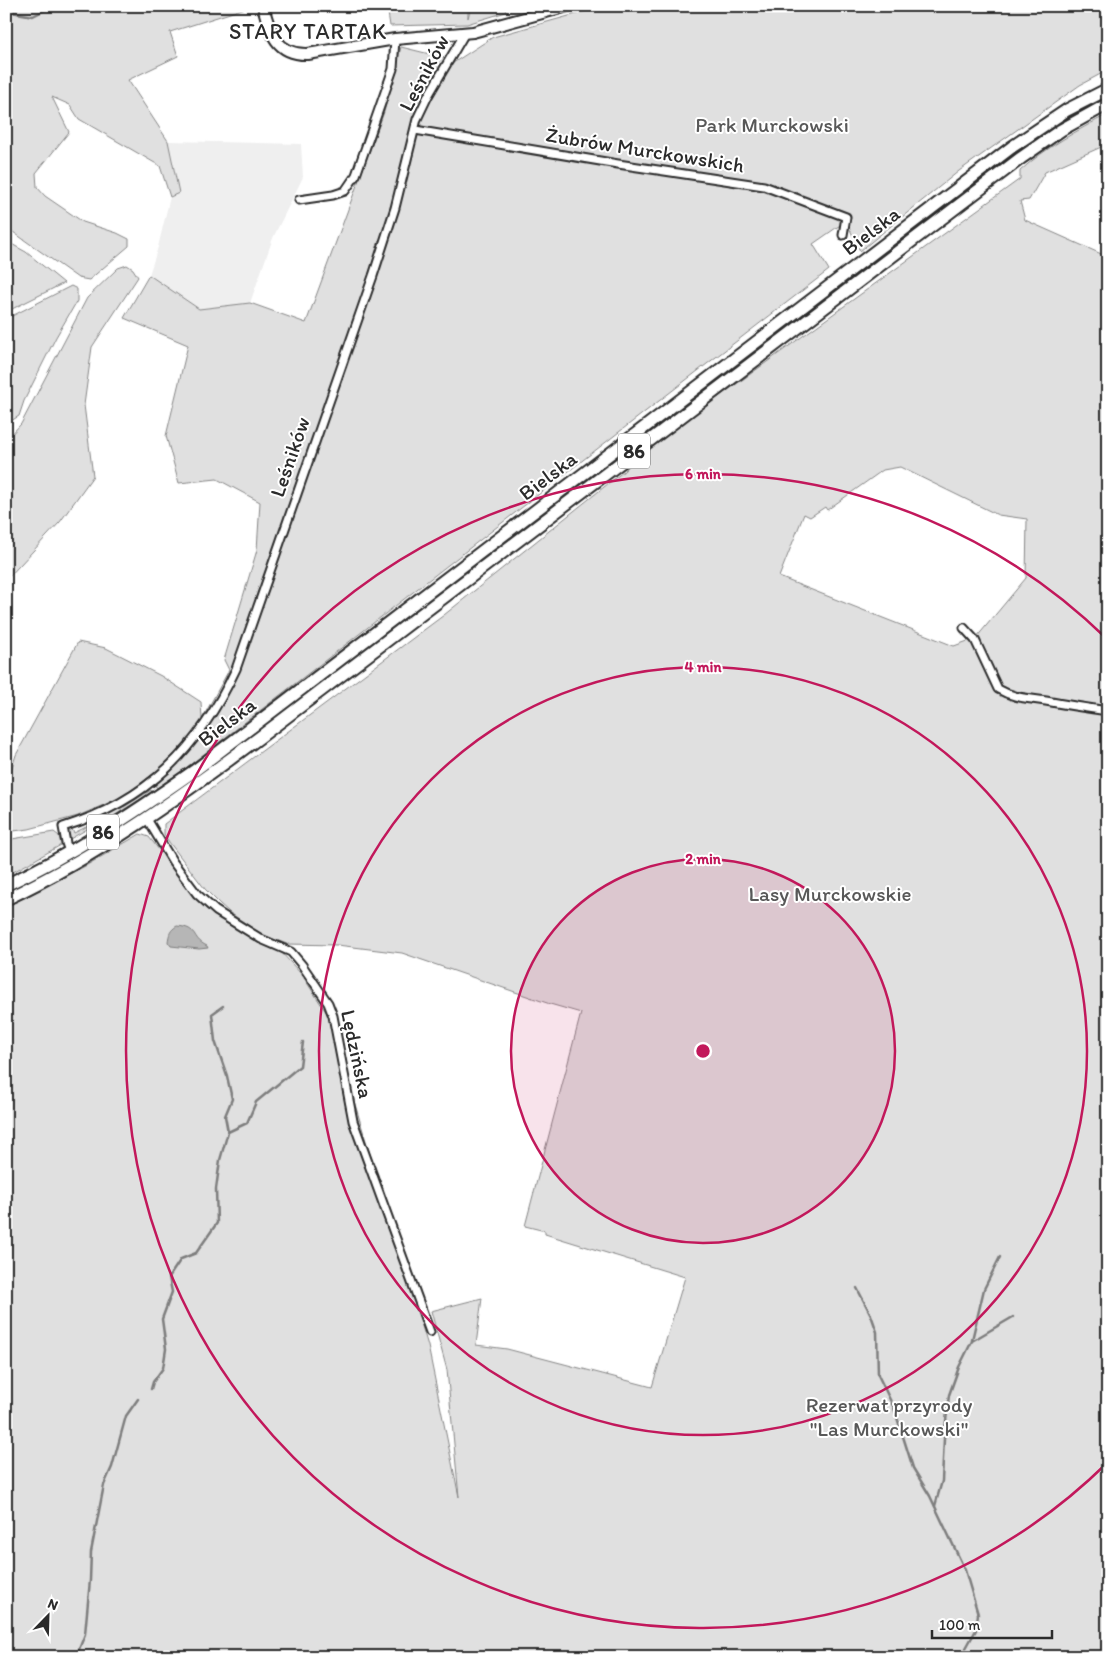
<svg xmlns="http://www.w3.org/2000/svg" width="1114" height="1663" viewBox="0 0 1114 1663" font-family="Itim,sans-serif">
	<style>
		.built { fill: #efefef }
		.green { fill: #e0e0e0; stroke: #868686; fill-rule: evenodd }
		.water { fill: #b6b6b6; stroke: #7e7e7e }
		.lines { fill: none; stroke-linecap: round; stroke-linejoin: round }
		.stream { stroke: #7e7e7e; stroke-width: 2.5 }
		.street-casing { stroke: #2b2b2b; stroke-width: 11 }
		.secondary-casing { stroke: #2b2b2b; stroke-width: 14 }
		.primary-casing { stroke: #2b2b2b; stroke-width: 15 }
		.street { stroke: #fff; stroke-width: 7 }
		.secondary { stroke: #fff; stroke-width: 10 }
		.primary { stroke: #fff; stroke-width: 11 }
		.ring { fill: none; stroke: #c2185b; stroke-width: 2.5 }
		.labels { text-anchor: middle; stroke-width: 4; stroke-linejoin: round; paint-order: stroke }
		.shield { fill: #fff; stroke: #6b6b6b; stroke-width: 1 }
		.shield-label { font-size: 20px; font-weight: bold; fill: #2b2b2b }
		.street-label { font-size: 21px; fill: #2b2b2b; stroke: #fff }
		.park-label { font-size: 21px; fill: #585858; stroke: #fff }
		.neighbourhood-label { font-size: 22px; letter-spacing: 1px; fill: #2b2b2b; stroke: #fff }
		.centre { fill: #c2185b; stroke: #fff; stroke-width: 2.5 }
		.ring-label { font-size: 15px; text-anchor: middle; font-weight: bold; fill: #c2185b; stroke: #fff; stroke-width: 4; stroke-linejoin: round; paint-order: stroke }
	</style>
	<rect width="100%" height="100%" fill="#fff"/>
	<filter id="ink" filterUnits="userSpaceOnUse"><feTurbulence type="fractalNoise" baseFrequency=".02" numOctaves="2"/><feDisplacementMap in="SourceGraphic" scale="10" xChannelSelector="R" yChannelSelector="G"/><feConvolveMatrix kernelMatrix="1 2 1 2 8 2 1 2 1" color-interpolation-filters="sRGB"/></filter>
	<g filter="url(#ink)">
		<!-- built -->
		<path class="built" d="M 168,141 L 301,144 L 303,177 L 273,238 L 250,303 L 199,309 L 149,275 L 158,247 L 170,197 L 179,193 Z"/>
		<!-- green -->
		<g class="green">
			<path d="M 6,6 L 252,6 L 170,32 L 178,56 L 128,80 L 168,141 L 179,193 L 170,197 L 160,166 L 79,119 L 70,105 L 52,97 L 69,132 L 36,173 L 37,187 L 45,196 L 83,222 L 117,233 L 129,239 L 129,246 L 89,280 L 78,278 L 6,227 Z"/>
			<path d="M 387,6 L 468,6 L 468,18 L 471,6 L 504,6 L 506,12 L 467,24 L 390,26 Z"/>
			<path d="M 605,6 L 1108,6 L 1108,70 L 1080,85 L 959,171 L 860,251 L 846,221 L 813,244 L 829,270 C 612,436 398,605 182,771 L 157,788 L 154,784 L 178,763 L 175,758 L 122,797 L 78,816 L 29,829 L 6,832 L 6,785 L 16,755 L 78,642 L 106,648 L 161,676 L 201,702 L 202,719 L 229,670 L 224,660 L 257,550 L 260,502 L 217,479 L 179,483 L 166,436 L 188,345 L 124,318 L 149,275 L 199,309 L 250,303 L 306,323 L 384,112 L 401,47 L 446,58 L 438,82 L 440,83 L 453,63 L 493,37 Z"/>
			<path d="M 1108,114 L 1108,144 L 1045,172 L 1029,200 L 1020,201 L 1025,220 L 1108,257 L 1108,1657 L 6,1657 L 6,907 L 87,865 L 140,834 L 149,837 L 200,902 L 234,926 L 281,952 L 302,975 L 328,1015 L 428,1346 L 459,1497 L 447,1370 L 431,1311 L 482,1298 L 476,1345 L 507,1349 L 652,1387 L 685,1277 L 545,1234 L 545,1231 L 525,1226 L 581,1013 L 550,1004 L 402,953 L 337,945 L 287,944 L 265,936 L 230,913 L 220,904 L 205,889 L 169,842 L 164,834 L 164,824 L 444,615 L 624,471 L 641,453 L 1020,179 L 1020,171 C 1046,147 1077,131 1108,114 ZM 900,467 L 998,515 L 1027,519 L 1026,578 L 976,638 L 954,646 L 779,577 L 804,514 L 810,517 L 825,507 L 827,510 L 883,470 Z"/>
			<path d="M 6,241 L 26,252 L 64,283 L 6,312 Z"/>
			<path d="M 127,265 L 133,269 L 138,277 L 92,347 L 84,405 L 93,476 L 60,522 L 6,580 L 6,440 L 21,424 L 87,298 L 118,268 Z"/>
			<path d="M 71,286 L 77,289 L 77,301 L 56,337 L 24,401 L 19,416 L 6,424 L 6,319 Z"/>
			<path d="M 151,790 L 152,792 L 91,830 L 89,828 L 70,839 L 67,835 L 69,828 L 71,828 L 74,833 L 108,816 L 107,812 L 121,805 L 124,807 Z"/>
			<path d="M 54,832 L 59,836 L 61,845 L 6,876 L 6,840 Z"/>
		</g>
		<!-- water -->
		<path class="water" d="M 177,926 C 200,928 190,938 207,946 L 208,948 L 199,949 L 171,946 L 168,942 C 169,934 170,930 177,926 Z"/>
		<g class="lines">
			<!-- stream -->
			<g class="stream">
				<path d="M 6,11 L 33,16 L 53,6"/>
				<path d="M 228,1132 L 247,1123 L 256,1102 L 300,1066 L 303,1042"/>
				<path d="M 857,1288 L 871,1315 L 877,1332 L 878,1375 L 894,1408 L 913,1468 L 930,1496 L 965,1570 L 978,1614 L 976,1630 L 966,1648 L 965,1657"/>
				<path d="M 972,1340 L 984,1289 L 1000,1257"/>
				<path d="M 151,1389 L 153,1382 L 163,1368 L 166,1349 L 162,1319 L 172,1292 L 169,1277 L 181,1259 L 196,1253 L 217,1223 L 216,1189 L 220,1160 L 228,1132 L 225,1116 L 232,1099 L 227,1076 L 215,1041 L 212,1014 L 223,1006"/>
				<path d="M 935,1506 L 942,1481 L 944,1438 L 949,1395 L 959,1367 L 972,1341 L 1013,1317"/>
				<path d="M 76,1657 L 85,1634 L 90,1580 L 91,1552 L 104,1485 L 112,1467 L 126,1416 L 138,1399"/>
			</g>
			<!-- street casing -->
			<g class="street-casing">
				<g id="street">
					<path d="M 415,130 L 618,164 L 764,186 L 846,217 L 843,235"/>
					<path d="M 299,200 L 333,195 L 345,191 L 356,175 L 393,69 L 395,39"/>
					<path d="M 964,628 L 975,640 L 998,689 C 1015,699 1028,698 1046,701 C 1067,705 1087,708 1108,711"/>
					<path d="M 147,819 L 173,862 L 197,894 L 216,911 L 261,939 L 291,952 L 302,965 L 328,1003 L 333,1016 L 353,1121 L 430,1332"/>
					<path d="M 69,852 L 66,843 L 63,827 C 148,801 199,748 236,669 L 373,276 L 395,208 L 417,119 L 428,96 L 465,33"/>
				</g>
			</g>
			<!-- secondary casing -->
			<g class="secondary-casing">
				<path id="secondary" d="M 263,6 C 270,32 276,55 308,54 L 395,39 L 473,32 L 568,6"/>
			</g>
			<!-- primary casing -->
			<g class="primary-casing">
				<g id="primary">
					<path d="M 6,885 C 73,854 134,813 194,771 L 1012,147 L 1067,110 L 1108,89"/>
					<path d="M 6,899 C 99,855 178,798 260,737 L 1021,158 L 1061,130 L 1108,104"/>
				</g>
			</g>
			<!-- street -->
			<use href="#street" class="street"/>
			<!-- secondary -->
			<use href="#secondary" class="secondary"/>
			<!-- primary -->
			<use href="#primary" class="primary"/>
		</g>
	</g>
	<!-- distance rings -->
	<circle cx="703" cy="1051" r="192" fill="#c2185b" fill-opacity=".12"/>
	<g class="ring">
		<circle cx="703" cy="1051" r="192"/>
		<circle cx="703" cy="1051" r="384"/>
		<path d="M1107 1463A577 577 0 1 1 1107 639"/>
	</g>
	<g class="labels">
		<!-- shield labels -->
		<g class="shield">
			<rect x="618" y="433.5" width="32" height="35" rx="4"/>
			<rect x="87" y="814.5" width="32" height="35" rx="4"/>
		</g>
		<g class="shield-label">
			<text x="634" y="458">86</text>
			<text x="103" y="839">86</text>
		</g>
		<!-- street labels -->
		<g class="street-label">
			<text transform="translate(424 73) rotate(-62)" y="7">Leśników</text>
			<text transform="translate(645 150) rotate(9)" y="7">Żubrów Murckowskich</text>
			<text transform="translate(871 231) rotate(-37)" y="7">Bielska</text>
			<text transform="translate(290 457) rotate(-71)" y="7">Leśników</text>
			<text transform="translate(548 476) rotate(-37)" y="7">Bielska</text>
			<text transform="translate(227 722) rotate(-37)" y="7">Bielska</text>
			<text transform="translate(357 1054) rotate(78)" y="7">Lędzińska</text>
		</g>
		<!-- park labels -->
		<g class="park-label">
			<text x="772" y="132">Park Murckowski</text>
			<text x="830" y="901">Lasy Murckowskie</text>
			<text x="889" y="1412">Rezerwat przyrody<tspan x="889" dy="24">"Las Murckowski"</tspan></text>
		</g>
		<!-- neighbourhood labels -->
		<g class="neighbourhood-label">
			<text x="308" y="39">STARY TARTAK</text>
		</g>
	</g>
	<circle cx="703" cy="1051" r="8" class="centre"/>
	<g class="ring-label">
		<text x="703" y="479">6 min</text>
		<text x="703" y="672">4 min</text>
		<text x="703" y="864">2 min</text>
	</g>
	<!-- margin -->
	<rect width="1114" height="1663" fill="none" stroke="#fff" stroke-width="25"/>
	<rect x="12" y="12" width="1089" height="1638" fill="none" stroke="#2b2b2b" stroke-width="2" filter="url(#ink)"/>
	<!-- north arrow -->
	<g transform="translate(48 1616) rotate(23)" stroke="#ffffff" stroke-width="4" paint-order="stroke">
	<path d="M0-4L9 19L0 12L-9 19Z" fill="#2b2b2b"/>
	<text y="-8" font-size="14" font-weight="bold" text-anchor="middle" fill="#2b2b2b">N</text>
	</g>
	<!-- scale -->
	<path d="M932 1630v8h120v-8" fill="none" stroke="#2b2b2b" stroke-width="2.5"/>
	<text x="939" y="1630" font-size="15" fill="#2b2b2b" stroke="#ffffff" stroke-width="4" paint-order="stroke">100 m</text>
</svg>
